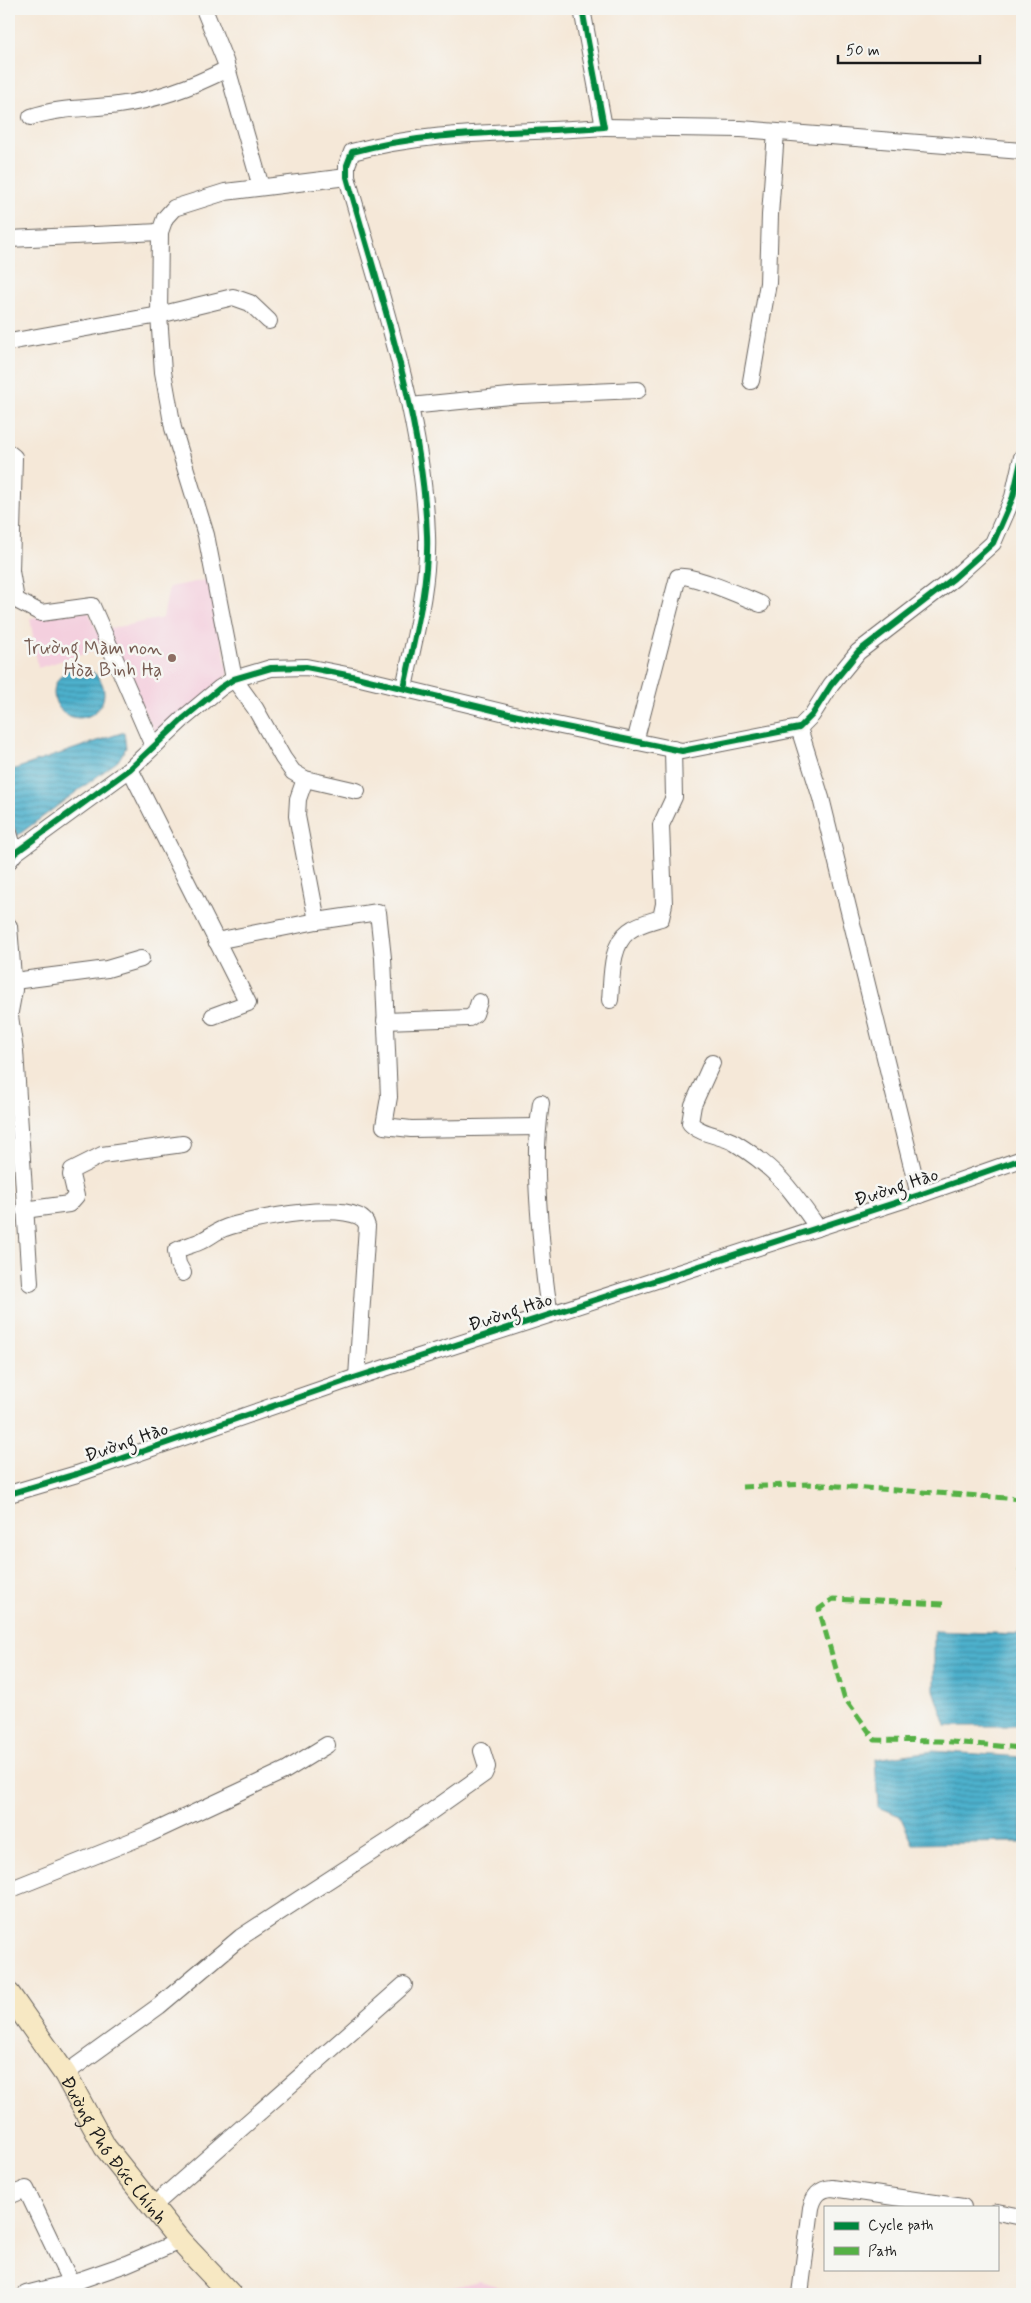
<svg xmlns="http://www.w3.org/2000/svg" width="1031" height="2303" viewBox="0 0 1031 2303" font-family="Mynerve,sans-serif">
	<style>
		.built { fill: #f4cfde }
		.water { fill: url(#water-rules); stroke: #346674 }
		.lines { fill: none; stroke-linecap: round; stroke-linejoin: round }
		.street-casing { stroke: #68635e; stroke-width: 18 }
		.secondary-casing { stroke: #68635e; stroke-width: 24 }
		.street { stroke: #fff; stroke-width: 16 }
		.secondary { stroke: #f7e8c3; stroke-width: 22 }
		.quiet { stroke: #55b145; stroke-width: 5; stroke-dasharray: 10 5; stroke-linecap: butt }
		.cycleway-casing { stroke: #f6f6f2; stroke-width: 9 }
		.cycleway { stroke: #00873e; stroke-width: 6 }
		.education-dot { fill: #8d6e63; stroke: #f6f6f2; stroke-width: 2 }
		.labels { text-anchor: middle; stroke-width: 5; stroke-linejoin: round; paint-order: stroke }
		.education-label { font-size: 19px; fill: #785e54; stroke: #f6f6f2; text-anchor: end }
		.street-label { font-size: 19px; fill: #1c1c1c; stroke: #f6f6f2 }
	</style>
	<defs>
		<pattern id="water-rules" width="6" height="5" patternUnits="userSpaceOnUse" patternTransform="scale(1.25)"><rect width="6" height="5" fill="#4db0cc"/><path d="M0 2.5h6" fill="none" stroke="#3f8ea5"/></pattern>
	</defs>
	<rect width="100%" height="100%" fill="#f6f6f2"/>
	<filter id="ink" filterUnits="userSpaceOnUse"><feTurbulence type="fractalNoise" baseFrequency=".02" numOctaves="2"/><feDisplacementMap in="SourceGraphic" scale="10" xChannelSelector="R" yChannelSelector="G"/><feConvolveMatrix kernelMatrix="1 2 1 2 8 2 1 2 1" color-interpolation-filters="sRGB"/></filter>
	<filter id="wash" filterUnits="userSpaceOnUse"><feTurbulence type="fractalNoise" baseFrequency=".0096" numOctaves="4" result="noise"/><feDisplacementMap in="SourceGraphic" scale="20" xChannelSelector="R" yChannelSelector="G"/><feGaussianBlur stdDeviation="1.12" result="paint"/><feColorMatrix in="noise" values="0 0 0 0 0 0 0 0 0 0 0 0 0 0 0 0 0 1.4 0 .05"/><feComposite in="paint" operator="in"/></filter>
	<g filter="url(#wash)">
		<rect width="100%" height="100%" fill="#f5e8d8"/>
		<!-- built -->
		<g class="built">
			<path d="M 211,579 L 228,674 L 158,740 L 112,645 L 38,668 L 30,618 L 88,611 L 97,631 L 163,618 L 169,587 Z"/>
			<path d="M 479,2281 L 531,2294 L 449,2294 L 453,2287 Z"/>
		</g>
		<!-- water -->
		<g class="water">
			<circle cx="79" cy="693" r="25"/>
			<path d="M 124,732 L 126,748 L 118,761 L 17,836 L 9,812 L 9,771 Z"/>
			<path d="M 934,1631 L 1022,1634 L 1022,1726 L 946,1726 L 934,1690 Z"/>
			<path d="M 933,1751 L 1022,1757 L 1022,1842 L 913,1844 L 900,1816 L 878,1807 L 875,1759 Z"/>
		</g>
	</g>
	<g filter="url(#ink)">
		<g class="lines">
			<!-- street casing -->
			<g class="street-casing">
				<g id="street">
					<path d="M 204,9 L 225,61 L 261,187"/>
					<path d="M 31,117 C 59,107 88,109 118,105 C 157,100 192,87 227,69"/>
					<path d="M 604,127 L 741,129 L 1022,151"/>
					<path d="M 347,177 L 225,192 L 174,208 L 165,218 L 160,232 L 159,315 L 163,372 L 173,428 L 206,535 L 234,679 L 255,708 L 283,758 L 293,772 L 305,779 L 357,791"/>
					<path d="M 9,239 L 160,232"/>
					<path d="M 9,342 L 159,315 L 233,297 L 250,303 L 269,321"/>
					<path d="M 751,381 L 768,283 L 770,215 L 776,132"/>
					<path d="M 410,406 L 520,395 L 638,390"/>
					<path d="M 9,453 L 14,457 L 11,571 L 16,600 L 41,613 L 92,606 L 153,746"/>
					<path d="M 404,688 C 414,639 429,586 427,535 C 423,415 379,292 347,177 L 347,165 L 352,152 C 434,129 520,134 604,127 L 582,9"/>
					<path d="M 799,728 L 821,798 L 919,1195"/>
					<path d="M 635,742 L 678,577 C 689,573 746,598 761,604"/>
					<path d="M 130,769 L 248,1003 L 213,1016"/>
					<path d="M 305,779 L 298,799 L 297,816 L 317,921"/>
					<path d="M 9,833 L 15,853"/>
					<path d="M 9,861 L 15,853 L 130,769 L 184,718 L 220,688 L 234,679 L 271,668 L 306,667 L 352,676 L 551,724 L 682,751 L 799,728 L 812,715 L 831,685 L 858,652 L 954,578 L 993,543 L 1013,497 L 1022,457"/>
					<path d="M 9,926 L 14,990 L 9,1017"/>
					<path d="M 216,941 L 317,921 L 378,912 L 383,958 L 389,1097 L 384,1126 L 411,1129 L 538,1127"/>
					<path d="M 14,981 L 107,969 L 141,959"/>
					<path d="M 610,1000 C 612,979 610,945 629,931 C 638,924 651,921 661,918 L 664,904 L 661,825 L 674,797 L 673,749"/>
					<path d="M 10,1016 L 15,1051 L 30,1283"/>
					<path d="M 385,1021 L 469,1018 L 475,1014 L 479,1002"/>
					<path d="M 712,1063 L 693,1105 L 690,1123 C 701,1135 721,1135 735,1143 C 777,1169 790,1188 818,1228"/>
					<path d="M 541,1103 C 534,1148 537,1193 541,1237 C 543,1263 545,1288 550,1314"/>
					<path d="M 24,1210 L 69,1204 L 76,1196 L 71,1175 L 72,1170 L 102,1155 L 183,1144"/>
					<path d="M 183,1273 L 178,1264 L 176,1251 C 184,1246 193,1245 201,1241 C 210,1237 216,1231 225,1228 C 246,1220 361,1196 367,1226 L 357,1377"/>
					<path d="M 9,1494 L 77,1474 L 357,1377 L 919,1195 L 1022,1159"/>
					<path d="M 9,1890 L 149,1834 L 286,1770 L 327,1745"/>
					<path d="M 65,2074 L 159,2006 L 241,1937 L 398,1835 L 484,1774 L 487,1767 L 482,1751"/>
					<path d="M 9,2196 L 26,2189 L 71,2283"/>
					<path d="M 153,2206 L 404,1985"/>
					<path d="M 997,2212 L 1022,2217"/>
					<path d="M 26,2294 L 80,2280 L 126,2264 L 180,2241"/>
					<path d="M 800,2294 L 811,2208 C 814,2196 819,2189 832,2188 L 963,2207"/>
				</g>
			</g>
			<!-- secondary casing -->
			<g class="secondary-casing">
				<g id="secondary">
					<path id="s1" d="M 9,1994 L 65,2074 L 105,2147 L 180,2241 L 230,2294"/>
				</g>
			</g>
			<!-- street -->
			<use href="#street" class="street"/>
			<!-- secondary -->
			<use href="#secondary" class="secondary"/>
			<!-- quiet -->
			<g class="quiet">
				<path d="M 742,1487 L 809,1484 L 1022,1499"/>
				<path d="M 1018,1568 L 1022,1569"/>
				<path d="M 943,1604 L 833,1599 L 819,1609 L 844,1697 L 875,1740 L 939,1741 L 1022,1748"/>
			</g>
			<!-- cycleway casing -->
			<g class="cycleway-casing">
				<g id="cycleway">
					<path d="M 404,688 C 414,639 429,586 427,535 C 423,415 379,292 347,177 L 347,165 L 352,152 C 434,129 520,134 604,127 L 582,9"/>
					<path d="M 9,861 L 15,853 L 130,769 L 184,718 L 220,688 L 234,679 L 271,668 L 306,667 L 352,676 L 551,724 L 682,751 L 799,728 L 812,715 L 831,685 L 858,652 L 954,578 L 993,543 L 1013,497 L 1022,457"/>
					<path d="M 9,1494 L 77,1474 L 357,1377 L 919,1195 L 1022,1159"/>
				</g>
			</g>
			<!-- cycleway -->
			<use href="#cycleway" class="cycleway"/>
		</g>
	</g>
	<!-- markers -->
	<circle class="education-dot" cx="172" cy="658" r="5"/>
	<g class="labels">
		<!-- education labels -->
		<g class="education-label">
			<text x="162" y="654">Trường Màm non<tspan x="162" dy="22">Hòa Bình Hạ</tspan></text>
		</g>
		<!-- street labels -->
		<g class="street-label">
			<text transform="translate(896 1186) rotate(-18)" y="7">Đường Hào</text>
			<text transform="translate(510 1311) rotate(-18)" y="7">Đường Hào</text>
			<text transform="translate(126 1441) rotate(-19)" y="7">Đường Hào</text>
			<text dy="7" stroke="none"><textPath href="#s1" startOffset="188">Đường Phó Đức Chính</textPath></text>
		</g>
	</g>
	<!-- margin -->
	<rect width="1031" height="2303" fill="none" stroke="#f6f6f2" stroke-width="30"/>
	<!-- legend -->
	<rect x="824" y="2206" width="175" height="65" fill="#f6f6f2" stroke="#9f9f9c"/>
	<rect x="834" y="2222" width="25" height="8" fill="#00873e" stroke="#9f9f9c"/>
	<text x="868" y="2230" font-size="15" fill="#1c1c1c">Cycle path</text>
	<rect x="834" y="2247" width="25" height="8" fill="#55b145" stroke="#9f9f9c"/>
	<text x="868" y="2256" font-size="15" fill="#1c1c1c">Path</text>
	<!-- scale -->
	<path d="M838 55v8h142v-8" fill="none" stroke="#1c1c1c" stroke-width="2.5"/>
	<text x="846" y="55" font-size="15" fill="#1c1c1c" stroke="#f6f6f2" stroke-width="4" paint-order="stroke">50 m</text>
</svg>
